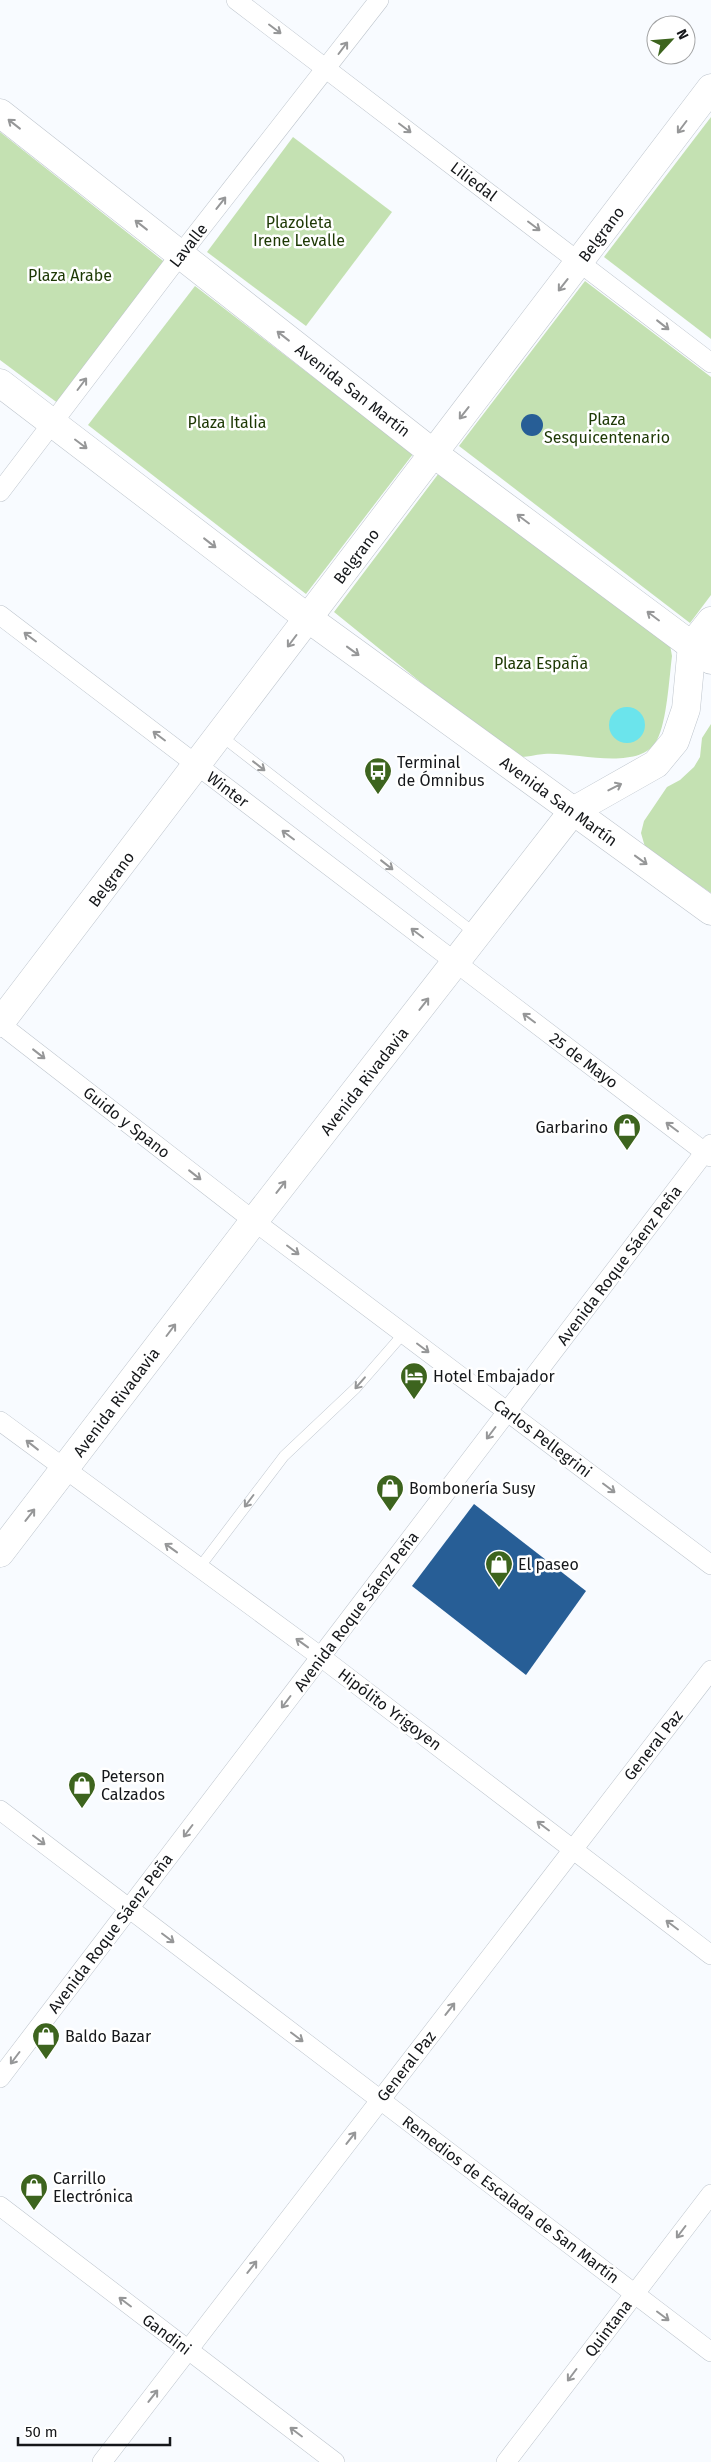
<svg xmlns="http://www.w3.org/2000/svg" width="711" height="2462" viewBox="0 0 711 2462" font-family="'Fira Sans',sans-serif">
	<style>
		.green { fill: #c4e1b2 }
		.water { fill: #6be4ec }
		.building { fill: #275e96 }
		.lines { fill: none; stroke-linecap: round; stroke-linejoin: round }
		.lane-casing { stroke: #bec5cd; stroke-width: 11 }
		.street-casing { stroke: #bec5cd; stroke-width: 20 }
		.secondary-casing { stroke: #bec5cd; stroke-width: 29 }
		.lane { stroke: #fff; stroke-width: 10 }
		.street { stroke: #fff; stroke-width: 19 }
		.secondary { stroke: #fff; stroke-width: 28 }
		.oneway { stroke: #969798 }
		.labels { text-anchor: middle; stroke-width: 5; stroke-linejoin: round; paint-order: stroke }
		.street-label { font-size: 16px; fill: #15171a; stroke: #fff }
		.park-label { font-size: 16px; fill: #1d3804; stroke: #fff }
		.poi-label { font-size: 16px; fill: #15171a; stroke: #fff; text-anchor: start }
	</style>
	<rect width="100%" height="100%" fill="#f8fbff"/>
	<!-- green -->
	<g class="green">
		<path d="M 711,117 L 711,339 L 604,257 Z"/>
		<path d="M 0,132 L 167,264 L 59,404 L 0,360 Z"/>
		<path d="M 293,137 L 392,212 L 306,326 L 207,252 Z"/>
		<path d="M 585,281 L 711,377 L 711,595 L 690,623 L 459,446 Z"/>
		<path d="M 195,286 L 413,454 L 306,594 L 88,425 Z"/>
		<path d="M 439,473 L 670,645 L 672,656 C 669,679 667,721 657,740 C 640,773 573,751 544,754 C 533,755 525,758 513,757 L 334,612 Z"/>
		<path d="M 711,724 L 711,893 L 645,847 L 641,833 L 644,821 L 667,787 L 680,780 L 694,767 L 700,757 L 702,738 Z"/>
	</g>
	<!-- water -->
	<circle class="water" cx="627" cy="725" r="18"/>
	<!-- building -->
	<g class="building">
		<circle cx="532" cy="425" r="11"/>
		<path d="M 474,1504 L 586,1591 L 526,1675 L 412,1586 Z"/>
	</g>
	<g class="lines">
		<!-- lane casing -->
		<g class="lane-casing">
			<g id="lane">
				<path d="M 221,736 L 476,934"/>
				<path d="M 199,1568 L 284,1456 L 356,1388 L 404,1333"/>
			</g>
		</g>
		<!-- street casing -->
		<g class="street-casing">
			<g id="street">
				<path d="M 236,0 L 711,363"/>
				<path d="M 0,492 L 180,255 L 379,0"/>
				<path d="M 0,615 L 711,1157"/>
				<path d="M 0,1024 L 254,1221 L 711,1565"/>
				<path d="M 0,1421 L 321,1657 L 711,1955"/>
				<path d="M 0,1810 L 711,2352"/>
				<path d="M 0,2078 L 711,1144"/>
				<path d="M 0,2206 L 335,2462"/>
				<path d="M 102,2462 L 711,1670"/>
				<path d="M 506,2462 L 711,2194"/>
			</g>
		</g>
		<!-- secondary casing -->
		<g class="secondary-casing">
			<g id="secondary">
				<path d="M 0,113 L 433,453 L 711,660"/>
				<path d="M 0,383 L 309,619 L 711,911"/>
				<path d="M 0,1023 L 711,88"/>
				<path d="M 0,1553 L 254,1221 L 573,811 L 656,764 L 675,741 L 686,709 L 692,645 L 711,621"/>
			</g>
		</g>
		<!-- lane -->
		<use href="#lane" class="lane"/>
		<!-- street -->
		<use href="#street" class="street"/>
		<!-- secondary -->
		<use href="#secondary" class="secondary"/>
	</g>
	<!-- one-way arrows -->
	<defs><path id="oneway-shaft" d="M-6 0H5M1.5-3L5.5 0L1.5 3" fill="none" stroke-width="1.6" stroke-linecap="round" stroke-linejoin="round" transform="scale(1.25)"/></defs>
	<g class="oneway">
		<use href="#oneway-shaft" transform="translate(275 29) rotate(37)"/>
		<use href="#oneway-shaft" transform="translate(343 48) rotate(-53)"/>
		<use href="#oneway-shaft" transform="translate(14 124) rotate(-142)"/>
		<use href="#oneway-shaft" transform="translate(682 127) rotate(127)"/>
		<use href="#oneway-shaft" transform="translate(405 128) rotate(37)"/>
		<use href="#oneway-shaft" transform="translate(221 203) rotate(-52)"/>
		<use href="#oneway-shaft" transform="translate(141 225) rotate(-142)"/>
		<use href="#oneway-shaft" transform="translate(534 226) rotate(37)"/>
		<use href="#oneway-shaft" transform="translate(563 285) rotate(128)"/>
		<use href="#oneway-shaft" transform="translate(663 325) rotate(38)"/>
		<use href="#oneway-shaft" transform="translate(283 336) rotate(-142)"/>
		<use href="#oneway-shaft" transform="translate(82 384) rotate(-53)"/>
		<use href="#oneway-shaft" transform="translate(464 413) rotate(128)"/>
		<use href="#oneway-shaft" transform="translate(81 444) rotate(37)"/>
		<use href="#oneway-shaft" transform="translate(523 519) rotate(-143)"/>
		<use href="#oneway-shaft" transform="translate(210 543) rotate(38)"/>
		<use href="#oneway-shaft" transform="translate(653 616) rotate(-143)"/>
		<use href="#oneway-shaft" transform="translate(30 637) rotate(-143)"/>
		<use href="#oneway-shaft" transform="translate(292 641) rotate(127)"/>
		<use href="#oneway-shaft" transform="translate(353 651) rotate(36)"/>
		<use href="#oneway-shaft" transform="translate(159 736) rotate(-143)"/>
		<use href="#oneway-shaft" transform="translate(259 766) rotate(38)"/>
		<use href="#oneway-shaft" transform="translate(615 787) rotate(-27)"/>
		<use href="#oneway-shaft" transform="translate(288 835) rotate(-143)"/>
		<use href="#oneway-shaft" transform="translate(641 860) rotate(36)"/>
		<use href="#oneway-shaft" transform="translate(387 865) rotate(38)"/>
		<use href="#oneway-shaft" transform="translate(417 933) rotate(-143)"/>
		<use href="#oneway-shaft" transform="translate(424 1004) rotate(-52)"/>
		<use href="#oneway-shaft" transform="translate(529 1018) rotate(-143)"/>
		<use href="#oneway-shaft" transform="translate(39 1054) rotate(38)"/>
		<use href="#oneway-shaft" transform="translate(672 1127) rotate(-143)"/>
		<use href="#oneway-shaft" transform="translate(195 1175) rotate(38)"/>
		<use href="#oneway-shaft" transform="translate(281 1187) rotate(-52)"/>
		<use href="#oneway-shaft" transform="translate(293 1250) rotate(37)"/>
		<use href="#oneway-shaft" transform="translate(171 1330) rotate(-53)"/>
		<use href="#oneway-shaft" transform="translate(423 1348) rotate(37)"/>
		<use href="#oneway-shaft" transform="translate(360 1383) rotate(131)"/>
		<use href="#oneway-shaft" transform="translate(491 1433) rotate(127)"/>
		<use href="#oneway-shaft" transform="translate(32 1445) rotate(-142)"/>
		<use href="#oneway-shaft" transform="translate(609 1488) rotate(37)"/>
		<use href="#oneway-shaft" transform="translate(249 1501) rotate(127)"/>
		<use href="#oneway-shaft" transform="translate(30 1515) rotate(-52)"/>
		<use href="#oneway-shaft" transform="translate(171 1548) rotate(-144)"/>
		<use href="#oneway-shaft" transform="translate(302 1643) rotate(-144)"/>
		<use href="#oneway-shaft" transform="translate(286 1702) rotate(127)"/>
		<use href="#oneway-shaft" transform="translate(543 1826) rotate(-143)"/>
		<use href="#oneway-shaft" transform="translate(188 1831) rotate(127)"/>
		<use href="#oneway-shaft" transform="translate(39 1840) rotate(37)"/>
		<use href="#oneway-shaft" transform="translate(672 1925) rotate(-143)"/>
		<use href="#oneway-shaft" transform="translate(168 1938) rotate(37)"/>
		<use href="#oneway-shaft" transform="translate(450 2009) rotate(-52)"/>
		<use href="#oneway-shaft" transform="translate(297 2037) rotate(37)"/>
		<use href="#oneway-shaft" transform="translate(15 2058) rotate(127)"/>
		<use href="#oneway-shaft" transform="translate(351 2138) rotate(-52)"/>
		<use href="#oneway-shaft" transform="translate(681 2232) rotate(127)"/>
		<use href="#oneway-shaft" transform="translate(252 2267) rotate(-52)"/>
		<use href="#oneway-shaft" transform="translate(125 2302) rotate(-143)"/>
		<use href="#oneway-shaft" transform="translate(663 2316) rotate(37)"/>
		<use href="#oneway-shaft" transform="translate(572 2375) rotate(127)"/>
		<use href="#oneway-shaft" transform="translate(153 2396) rotate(-52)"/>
		<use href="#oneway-shaft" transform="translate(296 2432) rotate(-143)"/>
	</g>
	<!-- icons -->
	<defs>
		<g id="bus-pin" transform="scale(1.4375)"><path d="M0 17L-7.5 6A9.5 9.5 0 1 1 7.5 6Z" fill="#3d641e" stroke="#fff"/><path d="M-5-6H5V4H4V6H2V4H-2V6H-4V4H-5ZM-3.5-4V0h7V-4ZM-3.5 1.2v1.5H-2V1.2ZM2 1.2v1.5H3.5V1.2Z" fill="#fff"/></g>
		<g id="shop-pin" transform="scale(1.4375)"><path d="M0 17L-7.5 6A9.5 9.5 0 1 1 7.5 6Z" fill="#3d641e" stroke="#fff"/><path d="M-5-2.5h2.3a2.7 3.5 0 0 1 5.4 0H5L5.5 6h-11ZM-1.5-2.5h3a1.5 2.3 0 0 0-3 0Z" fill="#fff"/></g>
		<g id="hotel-pin" transform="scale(1.4375)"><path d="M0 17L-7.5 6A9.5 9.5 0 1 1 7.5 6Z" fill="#3d641e" stroke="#fff"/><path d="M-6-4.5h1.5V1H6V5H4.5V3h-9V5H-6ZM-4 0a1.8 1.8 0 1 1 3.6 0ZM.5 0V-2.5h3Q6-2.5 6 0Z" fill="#fff"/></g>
	</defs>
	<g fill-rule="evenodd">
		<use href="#bus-pin" x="378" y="771"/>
		<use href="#shop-pin" x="627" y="1127"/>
		<use href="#hotel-pin" x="414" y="1376"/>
		<use href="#shop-pin" x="390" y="1488"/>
		<use href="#shop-pin" x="499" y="1564"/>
		<use href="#shop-pin" x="82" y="1785"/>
		<use href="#shop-pin" x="46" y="2036"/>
		<use href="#shop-pin" x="34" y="2187"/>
	</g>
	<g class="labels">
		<!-- street labels -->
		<g class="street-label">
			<text transform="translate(474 181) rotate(37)" y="6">Liliedal</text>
			<text transform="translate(601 234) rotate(-53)" y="6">Belgrano</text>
			<text transform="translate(188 245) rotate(-52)" y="6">Lavalle</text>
			<text transform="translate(353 390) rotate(38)" y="6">Avenida San Martín</text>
			<text transform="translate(356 556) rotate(-53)" y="6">Belgrano</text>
			<text transform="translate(228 789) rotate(37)" y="6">Winter</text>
			<text transform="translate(559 801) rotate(36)" y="6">Avenida San Martín</text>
			<text transform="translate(111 879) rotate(-53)" y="6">Belgrano</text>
			<text transform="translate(584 1060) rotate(37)" y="6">25 de Mayo</text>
			<text transform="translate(364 1081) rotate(-52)" y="6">Avenida Rivadavia</text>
			<text transform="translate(127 1122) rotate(38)" y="6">Guido y Spano</text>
			<text transform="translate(619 1265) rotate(-53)" y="6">Avenida Roque Sáenz Peña</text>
			<text transform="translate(116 1402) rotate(-53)" y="6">Avenida Rivadavia</text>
			<text transform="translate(543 1438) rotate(37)" y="6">Carlos Pellegrini</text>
			<text transform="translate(356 1611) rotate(-53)" y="6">Avenida Roque Sáenz Peña</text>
			<text transform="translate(390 1709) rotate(37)" y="6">Hipólito Yrigoyen</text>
			<text transform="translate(653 1745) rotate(-52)" y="6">General Paz</text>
			<text transform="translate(110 1933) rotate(-53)" y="6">Avenida Roque Sáenz Peña</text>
			<text transform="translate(406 2066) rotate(-52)" y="6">General Paz</text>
			<text transform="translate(511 2199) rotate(37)" y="6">Remedios de Escalada de San Martín</text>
			<text transform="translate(608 2328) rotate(-53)" y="6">Quintana</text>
			<text transform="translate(167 2334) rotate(37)" y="6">Gandini</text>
		</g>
		<!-- park labels -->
		<g class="park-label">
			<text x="299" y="228">Plazoleta<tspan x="299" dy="18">Irene Levalle</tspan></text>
			<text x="70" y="281">Plaza Arabe</text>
			<text x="607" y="425">Plaza<tspan x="607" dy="18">Sesquicentenario</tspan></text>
			<text x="227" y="428">Plaza Italia</text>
			<text x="541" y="669">Plaza España</text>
		</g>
		<!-- poi labels -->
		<g class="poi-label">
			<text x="397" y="768">Terminal<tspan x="397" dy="18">de Ómnibus</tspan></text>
			<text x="608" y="1133" text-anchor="end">Garbarino</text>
			<text x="433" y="1382">Hotel Embajador</text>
			<text x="409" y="1494">Bombonería Susy</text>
			<text x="518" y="1570">El paseo</text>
			<text x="101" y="1782">Peterson<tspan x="101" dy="18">Calzados</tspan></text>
			<text x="65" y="2042">Baldo Bazar</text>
			<text x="53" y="2184">Carrillo<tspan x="53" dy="18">Electrónica</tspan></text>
		</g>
	</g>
	<!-- north arrow -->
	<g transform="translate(671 40) rotate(64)"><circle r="24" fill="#ffffff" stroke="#a1a2a3"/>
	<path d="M0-4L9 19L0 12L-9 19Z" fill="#3d641e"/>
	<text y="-8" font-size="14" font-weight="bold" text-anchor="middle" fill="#15171a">N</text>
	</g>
	<!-- scale -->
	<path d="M18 2437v8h152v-8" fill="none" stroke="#15171a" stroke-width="2.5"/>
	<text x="25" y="2437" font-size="15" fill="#15171a" stroke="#ffffff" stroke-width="4" paint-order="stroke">50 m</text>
</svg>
